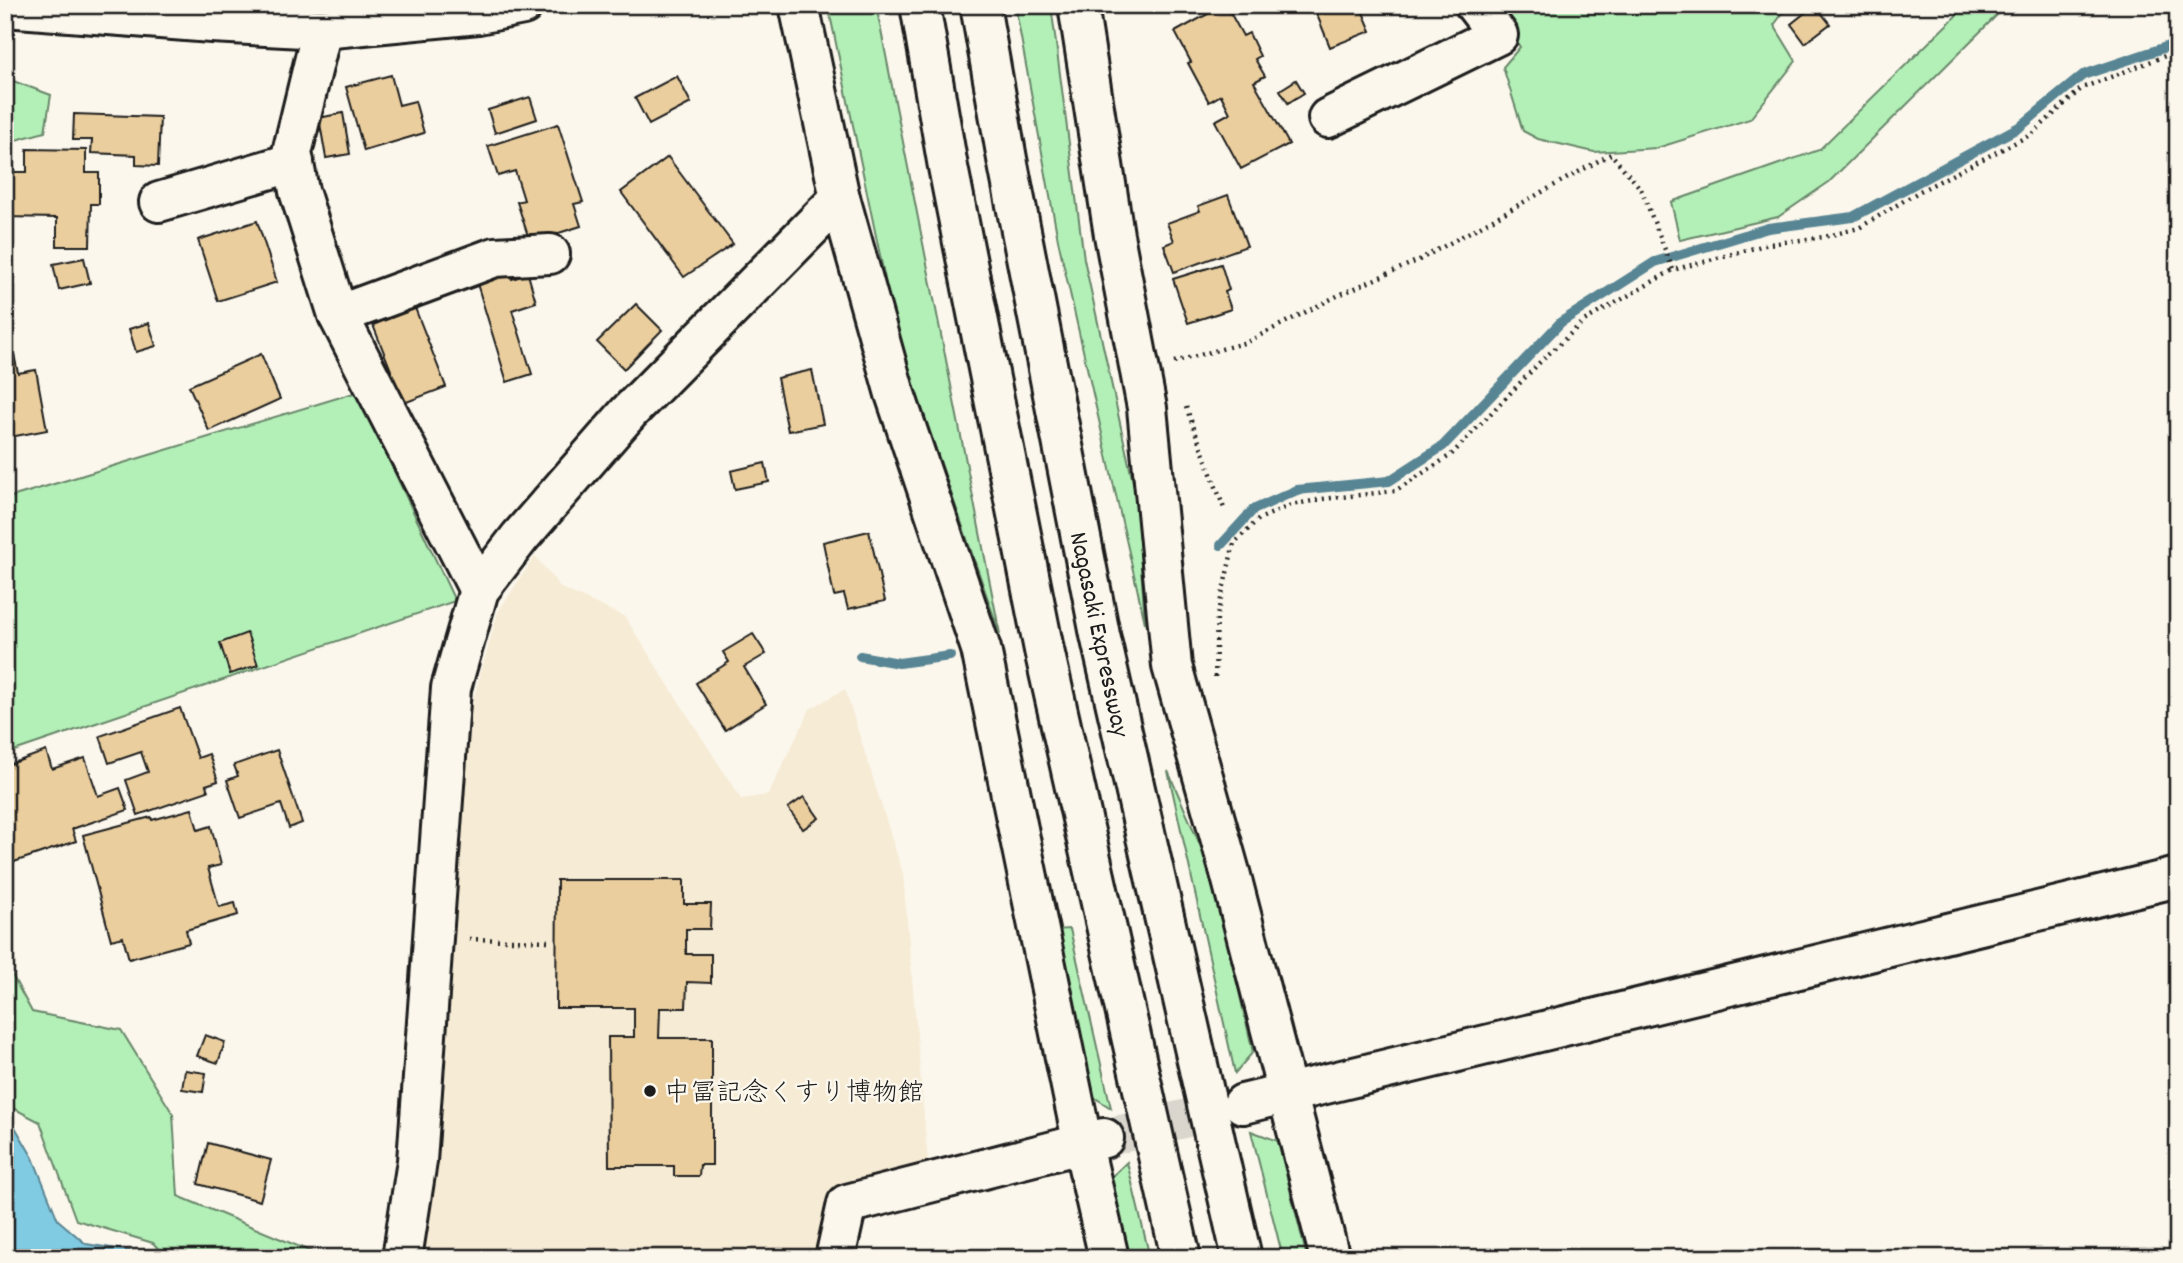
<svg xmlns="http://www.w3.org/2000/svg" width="2183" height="1263" viewBox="0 0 2183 1263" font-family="Dekko,'Klee One',sans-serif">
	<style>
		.built { fill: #f6ebd5 }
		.green { fill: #b3f0b7; stroke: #68866a; stroke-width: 2 }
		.water { fill: #81cbe2; stroke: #598593; stroke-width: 2 }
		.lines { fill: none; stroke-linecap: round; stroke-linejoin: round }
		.stream { stroke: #598593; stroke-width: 10 }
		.building { fill: #eace9e; stroke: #1c1c1c; stroke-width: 2 }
		.minor-tunnel { stroke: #dad6cd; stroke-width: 38; stroke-dasharray: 38 19; stroke-linecap: butt }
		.minor-casing { stroke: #1c1c1c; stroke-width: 44 }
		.highway-casing { stroke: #1c1c1c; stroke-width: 44 }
		.path { stroke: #1c1c1c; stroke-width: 4.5; stroke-dasharray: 2 5; stroke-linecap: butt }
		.minor { stroke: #fbf7ec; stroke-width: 38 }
		.highway { stroke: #fbf7ec; stroke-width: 38 }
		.poi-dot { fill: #1c1c1c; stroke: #fbf7ec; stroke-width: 2.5 }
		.labels { text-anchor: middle; stroke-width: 5; stroke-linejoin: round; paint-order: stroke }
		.street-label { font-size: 26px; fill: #1c1c1c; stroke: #fbf7ec }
		.poi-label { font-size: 26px; fill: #1c1c1c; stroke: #fbf7ec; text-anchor: start }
	</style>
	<rect width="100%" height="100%" fill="#fbf7ec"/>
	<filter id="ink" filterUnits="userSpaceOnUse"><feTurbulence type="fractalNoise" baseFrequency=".0143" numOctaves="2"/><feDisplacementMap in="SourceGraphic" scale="14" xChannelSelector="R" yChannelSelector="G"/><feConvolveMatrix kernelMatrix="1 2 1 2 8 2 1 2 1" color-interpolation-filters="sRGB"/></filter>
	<g filter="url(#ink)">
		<!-- built -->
		<path class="built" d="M 535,556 L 561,588 L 625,617 L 741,799 L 768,795 L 810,709 L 845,689 L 903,874 L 928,1163 L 838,1189 L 821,1258 L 421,1258 L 441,1139 L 471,708 L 498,612 Z"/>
		<!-- green -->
		<g class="green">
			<path d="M 828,5 L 876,5 L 1000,634 L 897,337 Z"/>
			<path d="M 1015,5 L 1051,5 L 1084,259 L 1136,496 L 1145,623 L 1058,240 Z"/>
			<path d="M 1492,5 L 1789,5 L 1774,25 L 1796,61 L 1750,119 L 1657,148 L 1594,152 L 1538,139 L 1523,131 L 1503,67 L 1520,47 Z"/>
			<path d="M 1967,5 L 1990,5 L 1999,13 L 1829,182 L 1778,217 L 1680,240 L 1671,202 L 1819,150 Z"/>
			<path d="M 5,78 L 51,95 L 45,132 L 5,143 Z"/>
			<path d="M 357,392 L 455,601 L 5,754 L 5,501 L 8,498 Z"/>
			<path d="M 1168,771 L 1211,870 L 1253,1052 L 1235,1073 Z"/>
			<path d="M 1070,929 L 1111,1108 L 1083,1090 L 1053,930 Z"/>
			<path d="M 5,962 L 32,1012 L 121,1030 L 173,1114 L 178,1196 L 312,1252 L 314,1258 L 167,1258 L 153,1243 L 76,1220 L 40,1122 L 5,1104 Z"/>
			<path d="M 1251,1131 L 1278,1141 L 1307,1258 L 1283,1258 Z"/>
			<path d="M 1127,1162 L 1150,1258 L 1127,1258 L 1109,1179 Z"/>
		</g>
		<!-- water -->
		<path class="water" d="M 5,1120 L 15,1127 L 33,1158 L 58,1220 L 86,1244 L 130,1251 L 138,1258 L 5,1258 Z"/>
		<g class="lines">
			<!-- stream -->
			<g class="stream">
				<path d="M 1221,545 L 1253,510 L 1297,490 L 1389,481 L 1443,446 L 1561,322 L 1655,262 L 1768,228 L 1853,217 L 2021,126 L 2083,75 L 2169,46 L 2178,34"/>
				<path d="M 860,656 L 899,663 L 950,656"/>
			</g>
		</g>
		<!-- building -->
		<g class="building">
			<path d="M 1224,5 L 1226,5 L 1243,36 L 1249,33 L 1260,56 L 1255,59 L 1265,76 L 1254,82 L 1289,144 L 1241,169 L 1215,121 L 1230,113 L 1221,95 L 1209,102 L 1188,63 L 1191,62 L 1175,32 Z"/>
			<path d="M 1313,5 L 1372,5 L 1362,10 L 1371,31 L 1330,47 Z"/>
			<path d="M 1815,5 L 1830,24 L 1805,43 L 1791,24 Z"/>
			<path d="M 391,75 L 399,105 L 415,101 L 424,133 L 364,151 L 346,87 Z"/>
			<path d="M 677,76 L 691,103 L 649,125 L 635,98 Z"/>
			<path d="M 1296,80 L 1304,93 L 1288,103 L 1280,90 Z"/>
			<path d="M 530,97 L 537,119 L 495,133 L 488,110 Z"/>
			<path d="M 343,113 L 350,154 L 326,158 L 319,118 Z"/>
			<path d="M 74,114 L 160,117 L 158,166 L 136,165 L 136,155 L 91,153 L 92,140 L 73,140 Z"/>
			<path d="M 558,124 L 583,202 L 574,204 L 581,226 L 530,242 L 517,202 L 524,200 L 515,171 L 498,176 L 488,146 Z"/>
			<path d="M 27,149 L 86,150 L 86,173 L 99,173 L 99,204 L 91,204 L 90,246 L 57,246 L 57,218 L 5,217 L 5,172 L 27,172 Z"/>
			<path d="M 668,157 L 733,244 L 684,277 L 621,192 Z"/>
			<path d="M 1228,195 L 1247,246 L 1174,272 L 1164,245 L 1174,241 L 1167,223 L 1200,211 L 1198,206 Z"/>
			<path d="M 257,221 L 277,282 L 218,301 L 198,240 Z"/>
			<path d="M 84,258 L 90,283 L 59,290 L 53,264 Z"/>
			<path d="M 1221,264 L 1229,290 L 1225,292 L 1231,309 L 1188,323 L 1173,279 Z"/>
			<path d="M 508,266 L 512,279 L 528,274 L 536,302 L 512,310 L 532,374 L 507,382 L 475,277 Z"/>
			<path d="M 636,304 L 662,330 L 624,369 L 597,342 Z"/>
			<path d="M 415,308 L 446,387 L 404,403 L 373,325 Z"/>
			<path d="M 149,323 L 156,346 L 136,352 L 129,329 Z"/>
			<path d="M 13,350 L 18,373 L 36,370 L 47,430 L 5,438 L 5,351 Z"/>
			<path d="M 261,354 L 280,399 L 209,431 L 189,386 Z"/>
			<path d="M 812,370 L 823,424 L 788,431 L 777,378 Z"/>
			<path d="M 765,463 L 769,482 L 735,489 L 731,471 Z"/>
			<path d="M 869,531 L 885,601 L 848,609 L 844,594 L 834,596 L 823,542 Z"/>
			<path d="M 247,633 L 258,665 L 230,674 L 220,643 Z"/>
			<path d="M 753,634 L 766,654 L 744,667 L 766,704 L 725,730 L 696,683 L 729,662 L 723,652 Z"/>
			<path d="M 180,708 L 198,758 L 209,754 L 218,781 L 206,785 L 208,791 L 138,815 L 126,780 L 148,772 L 141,752 L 109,763 L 100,736 Z"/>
			<path d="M 277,750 L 302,823 L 289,828 L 281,804 L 240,818 L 227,780 L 238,776 L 234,765 Z"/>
			<path d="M 46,751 L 52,769 L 85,758 L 98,796 L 120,788 L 128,810 L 72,829 L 76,841 L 5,865 L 5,766 Z"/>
			<path d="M 804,797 L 819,818 L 803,829 L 788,808 Z"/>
			<path d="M 192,809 L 198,830 L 211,826 L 221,865 L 208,868 L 219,907 L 235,903 L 238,915 L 186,930 L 189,943 L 129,959 L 123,937 L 111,940 L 83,835 L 151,817 L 152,820 Z"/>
			<path d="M 557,880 L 684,880 L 684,904 L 711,904 L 710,929 L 686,929 L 686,954 L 711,954 L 711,983 L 687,982 L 686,1008 L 660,1008 L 659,1038 L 712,1038 L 712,1165 L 700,1165 L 699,1176 L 674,1176 L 674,1166 L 609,1166 L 608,1037 L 634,1037 L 634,1008 L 556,1008 Z"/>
			<path d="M 205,1035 L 225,1042 L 218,1063 L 197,1056 Z"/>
			<path d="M 185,1070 L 206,1073 L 203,1092 L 182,1089 Z"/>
			<path d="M 208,1143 L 271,1160 L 260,1201 L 198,1184 Z"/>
		</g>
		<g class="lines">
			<!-- minor-tunnel -->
			<path class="minor-tunnel" d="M 1104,1138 L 1242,1105"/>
			<!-- minor casing -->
			<g class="minor-casing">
				<g id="minor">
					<path d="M 799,5 L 840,198 L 895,394 L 981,649 L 1083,1145 L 1109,1258"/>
					<path d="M 1078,5 L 1114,235 L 1147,408 L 1172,666 L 1231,876 L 1330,1258"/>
					<path d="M 5,7 L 212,23 L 322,29 L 478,14 L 523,5"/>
					<path d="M 322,29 L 292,153 L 299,191 L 338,315 L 479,590"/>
					<path d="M 1328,118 L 1498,35 L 1475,5"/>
					<path d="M 159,202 L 294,162"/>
					<path d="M 338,315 L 495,257 L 550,254"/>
					<path d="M 1243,1104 L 2178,877"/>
					<path d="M 402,1258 L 417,1161 L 451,688 L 479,590 L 520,537 L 629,412 L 840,198"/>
					<path d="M 835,1258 L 847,1204 L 1104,1138"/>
				</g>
			</g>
			<!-- highway casing -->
			<g class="highway-casing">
				<g id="highway">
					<path d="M 920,5 L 948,167 L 1044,650 L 1181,1258"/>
					<path d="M 980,5 L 1007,159 L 1100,635 L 1242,1258"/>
				</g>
			</g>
			<!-- path -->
			<g class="path">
				<path d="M 1174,362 L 1247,342 L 1339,295 L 1419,260 L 1611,154 L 1641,189 L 1673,270"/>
				<path d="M 1186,407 L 1225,511"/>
				<path d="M 1215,677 L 1217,616 L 1234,543 L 1259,519 L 1291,505 L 1323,499 L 1395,491 L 1451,455 L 1540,362 L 1584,321 L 1673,270 L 1769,244 L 1824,237 L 1859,228 L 1920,191 L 2032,134 L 2082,88 L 2178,51"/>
				<path d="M 469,939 L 550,941"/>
			</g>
			<!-- minor -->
			<use href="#minor" class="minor"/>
			<!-- highway -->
			<use href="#highway" class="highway"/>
		</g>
	</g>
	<!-- markers -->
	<circle class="poi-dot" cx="650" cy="1091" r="7"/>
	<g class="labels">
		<!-- street labels -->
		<g class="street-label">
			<text transform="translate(1101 634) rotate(78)" y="9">Nagasaki Expressway</text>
		</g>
		<!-- poi labels -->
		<g class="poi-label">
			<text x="664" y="1100">中冨記念くすり博物館</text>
		</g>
	</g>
	<!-- margin -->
	<rect width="2183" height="1263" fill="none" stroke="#fbf7ec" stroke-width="28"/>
	<rect x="14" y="14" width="2155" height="1235" fill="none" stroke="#1c1c1c" stroke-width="2.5" filter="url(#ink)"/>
</svg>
